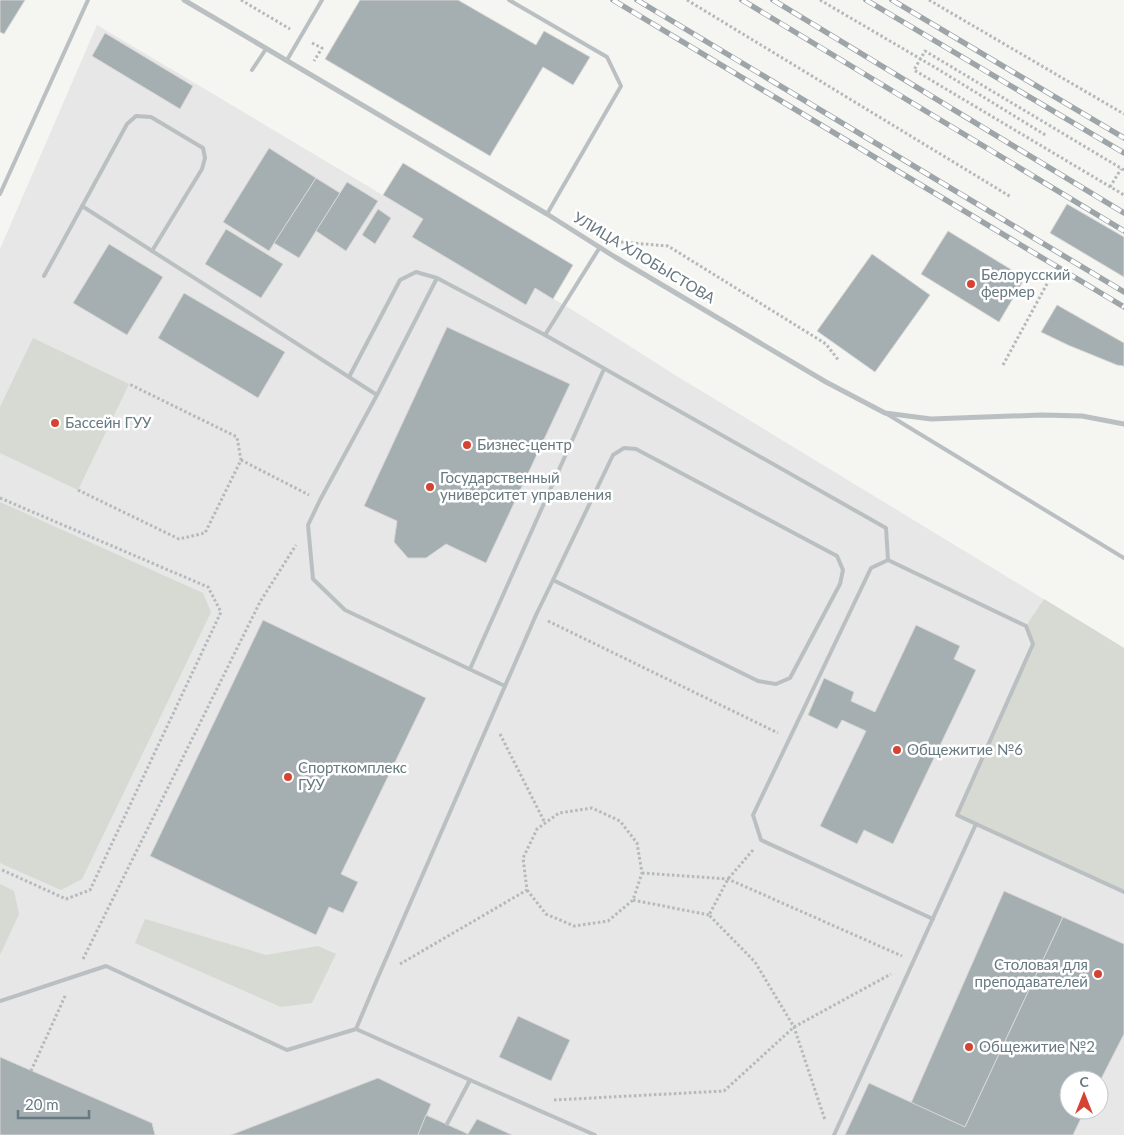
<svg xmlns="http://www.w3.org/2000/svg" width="1124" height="1135" viewBox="0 0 1124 1135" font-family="Lato,sans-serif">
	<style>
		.built { fill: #e6e7e6; fill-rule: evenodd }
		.green { fill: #d6dad2 }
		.building { fill: #a5aeb1; stroke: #d7d6d5 }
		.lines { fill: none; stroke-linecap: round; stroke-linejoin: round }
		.path { stroke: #b5b9bb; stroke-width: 3; stroke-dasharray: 2.5 2.5; stroke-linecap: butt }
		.lane { stroke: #bac0c2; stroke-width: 4 }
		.street { stroke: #bac0c2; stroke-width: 5 }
		.rail-casing { stroke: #9da5a8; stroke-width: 5.5 }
		.rail { stroke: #fff; stroke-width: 4; stroke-dasharray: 11; stroke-linecap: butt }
		.poi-dot { fill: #d54333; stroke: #fff; stroke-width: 2 }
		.labels { text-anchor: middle; stroke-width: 5; stroke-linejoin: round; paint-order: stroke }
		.street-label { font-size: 15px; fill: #677981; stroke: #fff }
		.poi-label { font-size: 15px; fill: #677981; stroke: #fff; text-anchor: start }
	</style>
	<rect width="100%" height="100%" fill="#f5f5f2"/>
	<!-- built -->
	<path class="built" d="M 97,25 L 423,219 L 412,237 L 526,304 L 535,288 L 574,311 L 675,375 L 1124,648 L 1124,1135 L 0,1135 L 0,249 ZM 1069,1080 L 1099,1080 L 1099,1110 L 1069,1110 Z"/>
	<!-- green -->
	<g class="green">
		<path d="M 33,338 L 129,384 L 78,490 L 0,453 L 0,407 Z"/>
		<path d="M 0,502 L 203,593 L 211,612 L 82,879 L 61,890 L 0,863 Z"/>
		<path d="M 1044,599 L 1124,648 L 1124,892 L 957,815 L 1033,644 L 1026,626 Z"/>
		<path d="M 0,884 L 14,891 L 19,914 L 0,955 Z"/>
		<path d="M 145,919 L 266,955 L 318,946 L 336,954 L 312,1003 L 281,1007 L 135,943 Z"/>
	</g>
	<!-- building -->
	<g class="building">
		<path d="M 0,0 L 25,0 L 4,34 L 0,32 Z"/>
		<path d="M 360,0 L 458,0 L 536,45 L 544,31 L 590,57 L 573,85 L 543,67 L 490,156 L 325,59 Z"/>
		<path d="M 105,33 L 193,86 L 180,109 L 92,56 Z"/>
		<path d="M 269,148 L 316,178 L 269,251 L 223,222 Z"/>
		<path d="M 403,163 L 573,265 L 553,299 L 535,288 L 526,305 L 412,237 L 423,219 L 383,195 Z"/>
		<path d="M 316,178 L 340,193 L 299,258 L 274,243 Z"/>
		<path d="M 347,182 L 378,201 L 346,251 L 316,231 Z"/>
		<path d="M 1067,204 L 1124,237 L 1124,277 L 1050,233 Z"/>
		<path d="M 378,209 L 391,218 L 375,244 L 362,235 Z"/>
		<path d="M 226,229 L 283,264 L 261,298 L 205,264 Z"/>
		<path d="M 948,231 L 1025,278 L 999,322 L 921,274 Z"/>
		<path d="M 109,244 L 163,277 L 127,335 L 73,303 Z"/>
		<path d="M 872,254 L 930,295 L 875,372 L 817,331 Z"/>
		<path d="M 184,293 L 285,352 L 258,398 L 158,338 Z"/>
		<path d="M 1057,305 L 1124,343 L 1124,366 L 1117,365 L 1068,345 L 1041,332 Z"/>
		<path d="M 447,327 L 570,384 L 486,563 L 446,544 L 426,558 L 408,558 L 394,542 L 397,521 L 364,506 Z"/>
		<path d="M 263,620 L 426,698 L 341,874 L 358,882 L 343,913 L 329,907 L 316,935 L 150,856 Z"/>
		<path d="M 916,625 L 960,646 L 954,659 L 976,670 L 893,844 L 864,830 L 857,844 L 820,826 L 866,731 L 842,720 L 837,729 L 808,715 L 824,678 L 854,692 L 851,701 L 875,712 Z"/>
		<path d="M 1004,891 L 1063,917 L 965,1127 L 911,1103 Z"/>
		<path d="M 1063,917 L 1124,944 L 1124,1034 L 1099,1083 L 1099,1080 L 1069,1080 L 1069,1110 L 1085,1110 L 1073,1135 L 845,1135 L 869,1083 L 965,1127 Z"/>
		<path d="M 518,1016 L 570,1040 L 551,1081 L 499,1057 Z"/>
		<path d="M 0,1057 L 152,1123 L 155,1135 L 0,1135 Z"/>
		<path d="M 378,1078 L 431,1104 L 418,1135 L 231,1135 Z"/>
		<path d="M 426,1115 L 468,1134 L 477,1119 L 512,1135 L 418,1135 Z"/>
	</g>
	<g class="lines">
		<!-- path -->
		<g class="path">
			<path d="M 241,0 L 290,29"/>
			<path d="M 687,0 L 1011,197"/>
			<path d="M 820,0 L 936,68 L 1047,136"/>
			<path d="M 929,0 L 1124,114"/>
			<path d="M 312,43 L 322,48 L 314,61"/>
			<path d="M 1124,170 L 925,51 L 914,70 L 1124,195"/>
			<path d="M 1110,187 L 1121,169"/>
			<path d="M 621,242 L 668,246 L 826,344 L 839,361"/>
			<path d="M 1003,365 L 1048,282"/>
			<path d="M 241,460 L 309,495"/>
			<path d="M 78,490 L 179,539 L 205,533 L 241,460 L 237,437 L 129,384"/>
			<path d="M 0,498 L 208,587 L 221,612 L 90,890 L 66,899 L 0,869"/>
			<path d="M 548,621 L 778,733"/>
			<path d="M 500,734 L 545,823"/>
			<path d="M 753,850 L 728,879 L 709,915 L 755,962 L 794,1027 L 825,1120"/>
			<path d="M 642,873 L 728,879 L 902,956"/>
			<path d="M 633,900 L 709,915"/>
			<path d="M 83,959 L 260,602 L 296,545"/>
			<path d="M 400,964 L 527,890 L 523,858 L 537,829 L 559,813 L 592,808 L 620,821 L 637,843 L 642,873 L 633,900 L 608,921 L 574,926 L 546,914 L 527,890"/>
			<path d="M 31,1071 L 66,994"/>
			<path d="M 554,1100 L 724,1091 L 794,1027 L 891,974"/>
		</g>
		<!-- lane -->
		<g class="lane">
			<path d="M 509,0 L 607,57 L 621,86 L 547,214"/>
			<path d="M 287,60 L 322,0"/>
			<path d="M 252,70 L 266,49"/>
			<path d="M 0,194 L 88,0"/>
			<path d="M 82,206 L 377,395"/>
			<path d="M 44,276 L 127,124 L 136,116 L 151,117 L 203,148 L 205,158 L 202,169 L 152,251"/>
			<path d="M 545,335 L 600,247"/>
			<path d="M 349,377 L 400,280 L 416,272 L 437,278"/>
			<path d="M 887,414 L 1124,558"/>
			<path d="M 624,448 L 636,449 L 837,556 L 843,570 L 840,584 L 790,678 L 776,684 L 758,681 L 553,580 L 613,455 Z"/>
			<path d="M 470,669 L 604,369"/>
			<path d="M 505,686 L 345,610 L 313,579 L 308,525 L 320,500 L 377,395 L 437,278 L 545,335 L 886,528 L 888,560"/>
			<path d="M 933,919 L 761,840 L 753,815 L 871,568 L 888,560 L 1026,626 L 1033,644 L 957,815 L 976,824"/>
			<path d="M 0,1001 L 106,966 L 287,1050 L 356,1029"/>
			<path d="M 470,1080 L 595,1135"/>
			<path d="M 447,1124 L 470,1080 L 356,1029 L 378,977 L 536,615 L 553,580"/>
			<path d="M 834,1135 L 976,824 L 1124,892"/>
		</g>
		<!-- street -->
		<path class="street" d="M 184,0 L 547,214 L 615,257 L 826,382 L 885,413 L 931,419 L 1042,415 L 1082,416 L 1124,424"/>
		<!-- rail casing -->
		<g class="rail-casing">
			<g id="rail">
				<path d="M 613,0 L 1124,307"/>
				<path d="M 637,0 L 1124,292"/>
				<path d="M 742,0 L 1124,231"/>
				<path d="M 773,0 L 1124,213"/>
				<path d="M 866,0 L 1124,153"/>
				<path d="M 892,0 L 1124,138"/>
			</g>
		</g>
		<!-- rail -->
		<use href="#rail" class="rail"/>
	</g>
	<!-- markers -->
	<g class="poi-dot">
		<circle cx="971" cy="284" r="5"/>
		<circle cx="55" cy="423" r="5"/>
		<circle cx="467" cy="445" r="5"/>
		<circle cx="430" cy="487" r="5"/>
		<circle cx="897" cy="750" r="5"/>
		<circle cx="288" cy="777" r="5"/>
		<circle cx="1098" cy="974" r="5"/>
		<circle cx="969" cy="1047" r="5"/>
	</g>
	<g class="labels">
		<!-- street labels -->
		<g class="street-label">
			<text transform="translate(644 258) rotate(31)" y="5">УЛИЦА ХЛОБЫСТОВА</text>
		</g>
		<!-- poi labels -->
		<g class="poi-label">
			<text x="981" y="280">Белорусский<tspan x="981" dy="17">фермер</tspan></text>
			<text x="65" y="428">Бассейн ГУУ</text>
			<text x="477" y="450">Бизнес-центр</text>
			<text x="440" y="483">Государственный<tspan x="440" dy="17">университет управления</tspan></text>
			<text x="907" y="755">Общежитие №6</text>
			<text x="298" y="773">Спорткомплекс<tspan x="298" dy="17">ГУУ</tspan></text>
			<text x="1088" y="970" text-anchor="end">Столовая для<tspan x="1088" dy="17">преподавателей</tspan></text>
			<text x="979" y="1052">Общежитие №2</text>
		</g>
	</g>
	<!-- north arrow -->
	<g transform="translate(1084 1095)"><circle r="24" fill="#ffffff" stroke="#c2c9cd"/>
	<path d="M0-4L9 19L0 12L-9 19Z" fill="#d54333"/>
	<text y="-8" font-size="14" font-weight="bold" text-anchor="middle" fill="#677981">С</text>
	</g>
	<!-- scale -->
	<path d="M18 1110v8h71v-8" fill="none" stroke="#677981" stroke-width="2.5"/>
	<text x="25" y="1110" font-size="15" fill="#677981" stroke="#ffffff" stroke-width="4" paint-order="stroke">20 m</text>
</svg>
